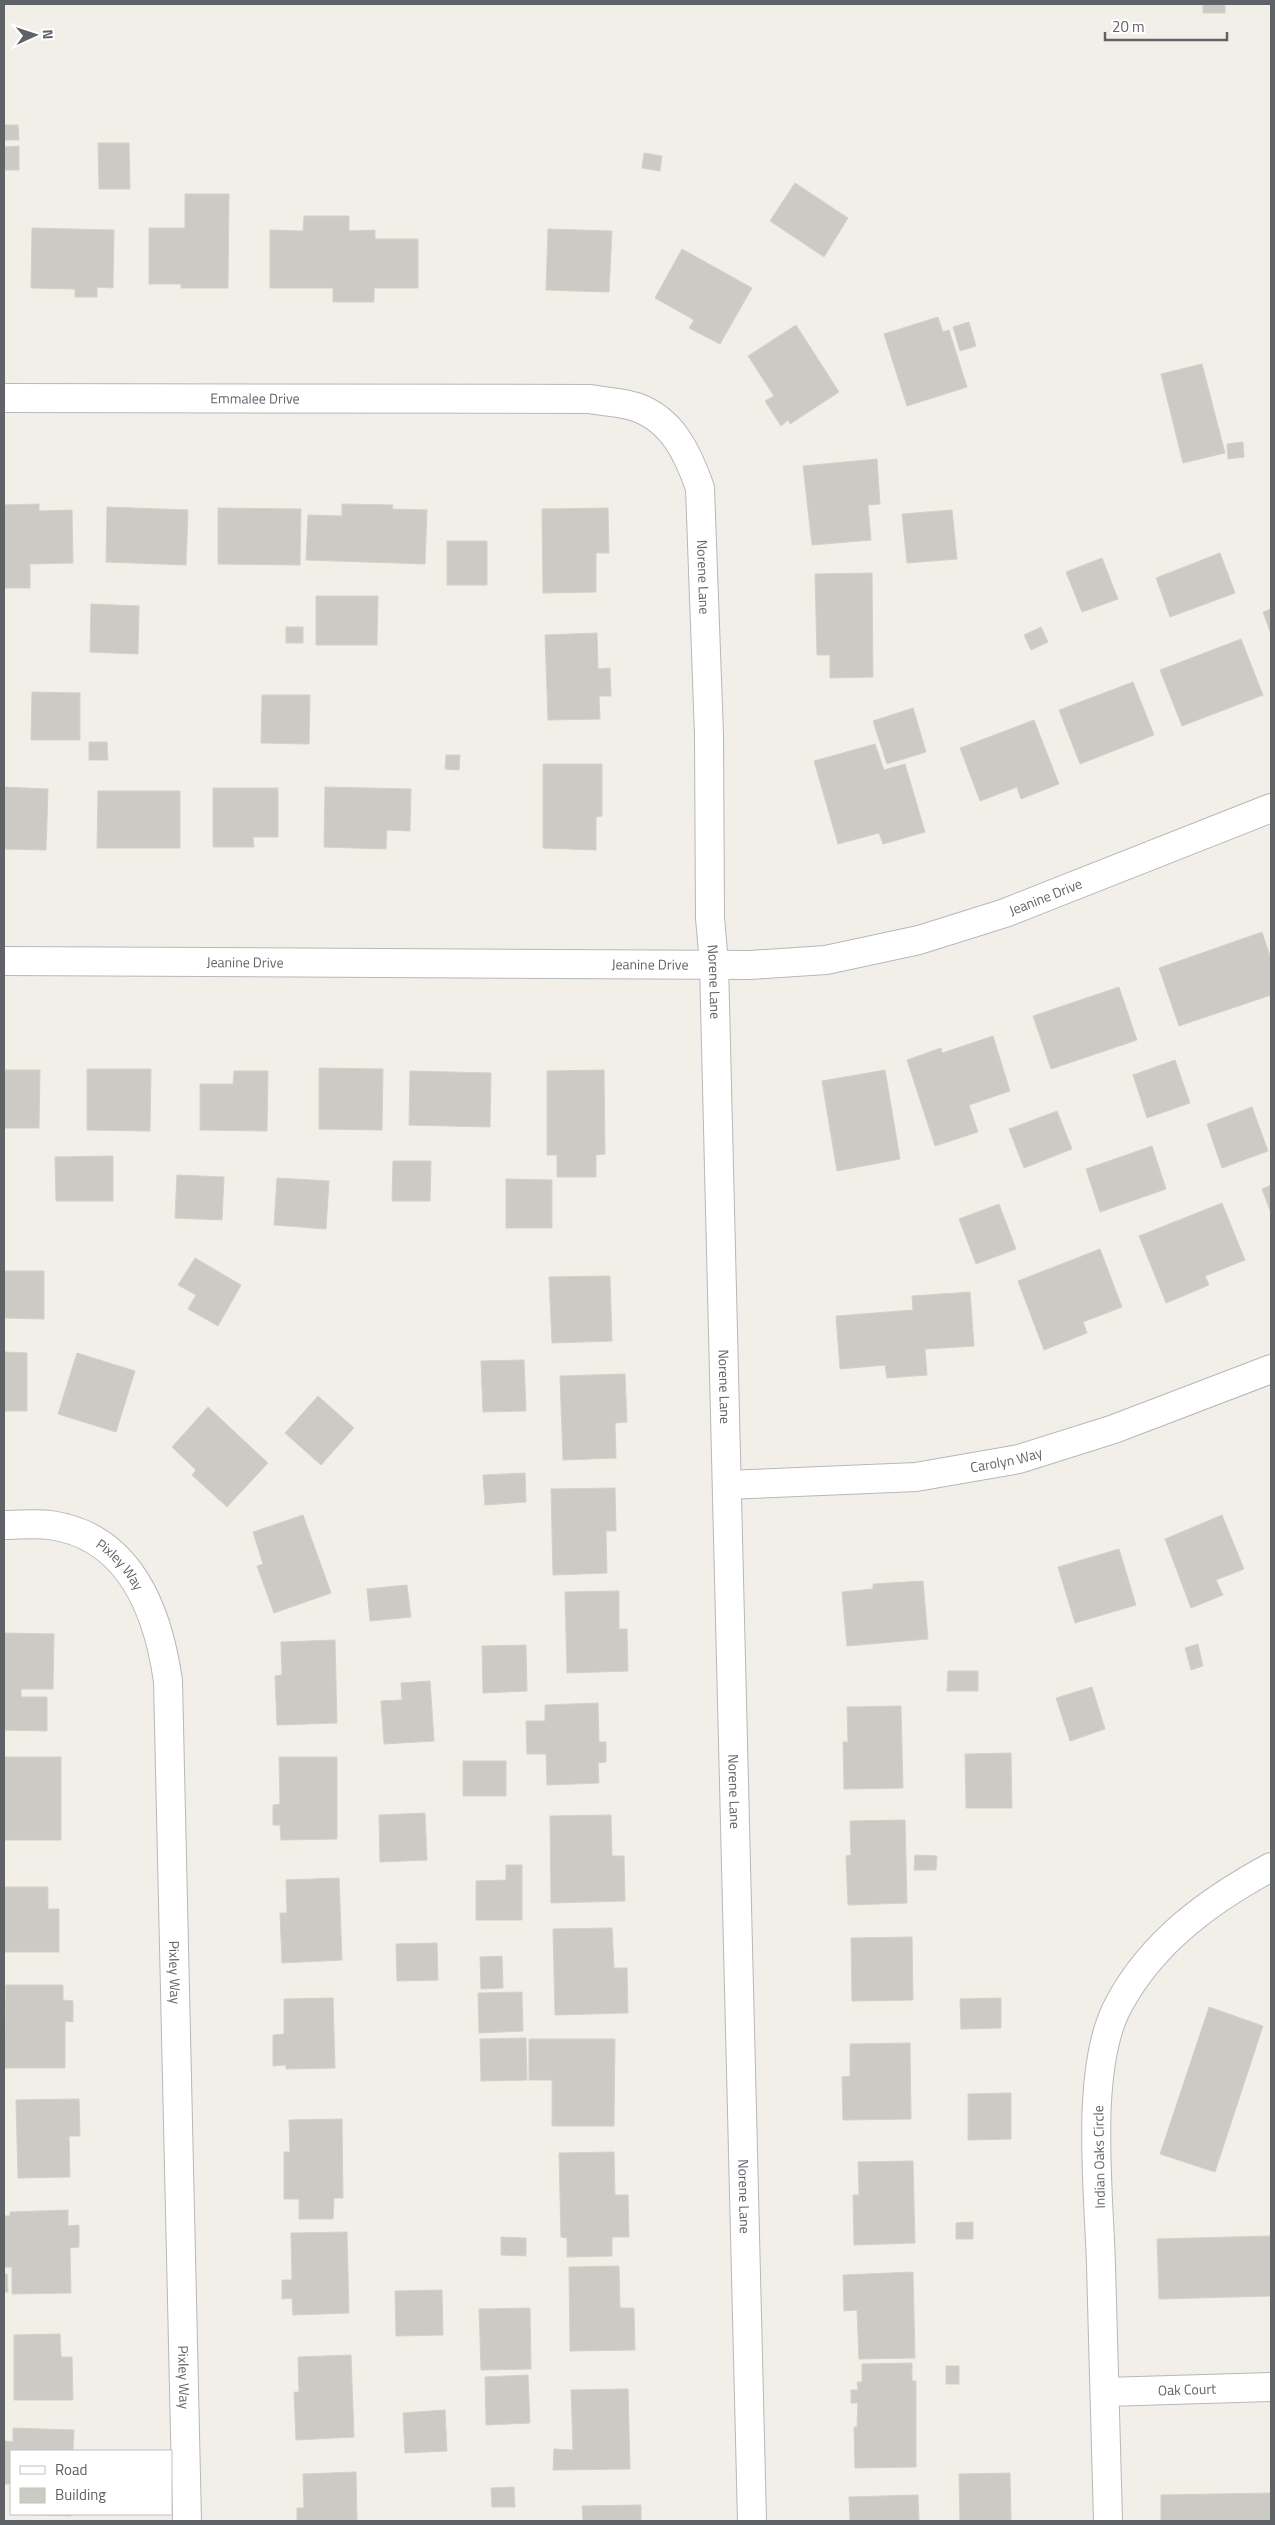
<svg xmlns="http://www.w3.org/2000/svg" width="1275" height="2525" viewBox="0 0 1275 2525" font-family="'Titillium Web',sans-serif">
	<style>
		.building { fill: #cccac5; stroke: #d6d1c6 }
		.lines { fill: none; stroke-linecap: round; stroke-linejoin: round }
		.minor-casing { stroke: #b5b8bc; stroke-width: 30 }
		.minor { stroke: #fff; stroke-width: 28 }
		.labels { text-anchor: middle; stroke-width: 5; stroke-linejoin: round; paint-order: stroke }
		.street-label { font-size: 14px; fill: #5f6368; stroke: #fff }
	</style>
	<rect width="100%" height="100%" fill="#f1efe8"/>
	<!-- building -->
	<g class="building">
		<rect x="1203" y="4" width="22" height="9"/>
		<path d="M 4,125 L 18,125 L 19,140 L 4,140 Z"/>
		<path d="M 98,143 L 129,143 L 130,189 L 99,189 Z"/>
		<path d="M 19,146 L 19,170 L 4,170 L 4,147 Z"/>
		<path d="M 644,153 L 662,156 L 660,171 L 642,168 Z"/>
		<path d="M 795,183 L 848,218 L 824,257 L 770,221 Z"/>
		<path d="M 185,194 L 229,194 L 228,288 L 181,288 L 181,284 L 149,284 L 149,228 L 185,228 Z"/>
		<path d="M 304,216 L 349,216 L 349,231 L 375,230 L 375,239 L 418,239 L 418,288 L 374,288 L 374,302 L 333,302 L 333,288 L 270,288 L 270,230 L 303,231 Z"/>
		<path d="M 32,228 L 114,230 L 113,288 L 97,287 L 97,297 L 75,297 L 75,289 L 31,288 Z"/>
		<path d="M 548,229 L 612,231 L 609,292 L 546,290 Z"/>
		<path d="M 682,249 L 752,288 L 720,344 L 689,328 L 694,320 L 655,298 Z"/>
		<path d="M 938,317 L 943,332 L 949,330 L 967,387 L 907,406 L 884,334 Z"/>
		<path d="M 969,322 L 976,346 L 960,351 L 953,327 Z"/>
		<path d="M 796,325 L 839,392 L 790,424 L 788,420 L 781,426 L 765,401 L 774,396 L 748,356 Z"/>
		<path d="M 1202,364 L 1225,453 L 1183,463 L 1161,374 Z"/>
		<path d="M 1243,442 L 1244,457 L 1228,459 L 1227,444 Z"/>
		<path d="M 877,459 L 880,504 L 868,505 L 871,540 L 812,545 L 803,466 Z"/>
		<path d="M 39,504 L 39,511 L 72,510 L 73,563 L 30,564 L 30,588 L 4,588 L 4,505 Z"/>
		<path d="M 342,504 L 393,505 L 392,509 L 427,510 L 425,564 L 306,560 L 308,515 L 342,516 Z"/>
		<path d="M 107,507 L 188,510 L 186,565 L 106,562 Z"/>
		<path d="M 218,508 L 301,509 L 300,565 L 218,564 Z"/>
		<path d="M 608,508 L 609,553 L 596,553 L 596,592 L 543,593 L 542,509 Z"/>
		<path d="M 952,510 L 957,559 L 907,563 L 902,514 Z"/>
		<rect x="447" y="541" width="40" height="44"/>
		<path d="M 1220,553 L 1235,593 L 1170,617 L 1156,578 Z"/>
		<path d="M 1102,558 L 1118,599 L 1082,612 L 1066,572 Z"/>
		<path d="M 872,573 L 873,677 L 830,678 L 830,655 L 817,655 L 815,574 Z"/>
		<path d="M 316,596 L 378,596 L 377,645 L 316,645 Z"/>
		<path d="M 91,604 L 139,606 L 138,654 L 90,652 Z"/>
		<path d="M 1271,609 L 1271,634 L 1263,612 Z"/>
		<rect x="286" y="627" width="17" height="16"/>
		<path d="M 1041,627 L 1048,642 L 1031,650 L 1024,635 Z"/>
		<path d="M 597,633 L 598,669 L 610,668 L 611,696 L 599,696 L 600,719 L 548,720 L 545,635 Z"/>
		<path d="M 1241,639 L 1263,695 L 1182,726 L 1160,670 Z"/>
		<path d="M 1133,682 L 1154,735 L 1080,764 L 1059,710 Z"/>
		<path d="M 32,692 L 80,693 L 80,740 L 31,740 Z"/>
		<path d="M 262,695 L 310,695 L 309,744 L 261,743 Z"/>
		<path d="M 913,708 L 926,752 L 887,764 L 873,721 Z"/>
		<path d="M 1034,720 L 1059,784 L 1021,799 L 1017,787 L 980,801 L 960,748 Z"/>
		<path d="M 89,742 L 107,742 L 108,760 L 89,760 Z"/>
		<path d="M 875,744 L 884,770 L 905,764 L 925,832 L 883,844 L 879,833 L 838,844 L 814,761 Z"/>
		<path d="M 446,755 L 460,755 L 459,770 L 445,769 Z"/>
		<path d="M 543,764 L 602,764 L 602,816 L 596,817 L 596,850 L 543,848 Z"/>
		<path d="M 4,787 L 48,789 L 46,850 L 4,849 Z"/>
		<path d="M 325,787 L 411,789 L 410,831 L 387,830 L 386,849 L 324,847 Z"/>
		<path d="M 213,788 L 278,788 L 278,837 L 253,837 L 254,847 L 213,847 Z"/>
		<path d="M 98,791 L 180,791 L 180,848 L 97,848 Z"/>
		<path d="M 1262,932 L 1271,959 L 1271,995 L 1179,1026 L 1159,968 Z"/>
		<path d="M 1119,987 L 1137,1040 L 1051,1069 L 1033,1016 Z"/>
		<path d="M 993,1036 L 1010,1091 L 969,1105 L 978,1132 L 935,1146 L 907,1060 L 941,1048 L 942,1053 Z"/>
		<path d="M 1175,1060 L 1190,1103 L 1147,1118 L 1133,1075 Z"/>
		<path d="M 319,1068 L 383,1069 L 382,1130 L 319,1129 Z"/>
		<path d="M 87,1069 L 151,1069 L 150,1131 L 87,1130 Z"/>
		<path d="M 4,1070 L 40,1070 L 39,1128 L 4,1128 Z"/>
		<path d="M 604,1070 L 605,1154 L 596,1155 L 596,1177 L 557,1177 L 557,1155 L 547,1155 L 547,1071 Z"/>
		<path d="M 885,1070 L 900,1159 L 837,1171 L 822,1081 Z"/>
		<path d="M 234,1071 L 268,1071 L 267,1131 L 200,1130 L 200,1084 L 233,1084 Z"/>
		<path d="M 410,1071 L 491,1073 L 490,1127 L 409,1125 Z"/>
		<path d="M 1252,1107 L 1268,1151 L 1222,1168 L 1207,1124 Z"/>
		<path d="M 1057,1111 L 1072,1149 L 1024,1168 L 1009,1129 Z"/>
		<path d="M 1152,1146 L 1166,1189 L 1100,1212 L 1086,1169 Z"/>
		<path d="M 113,1156 L 113,1201 L 56,1201 L 55,1157 Z"/>
		<path d="M 393,1161 L 431,1161 L 430,1201 L 392,1201 Z"/>
		<path d="M 177,1175 L 224,1177 L 222,1220 L 175,1218 Z"/>
		<path d="M 277,1178 L 329,1181 L 326,1229 L 274,1225 Z"/>
		<path d="M 506,1179 L 552,1180 L 552,1228 L 506,1228 Z"/>
		<path d="M 1271,1185 L 1271,1213 L 1262,1189 Z"/>
		<path d="M 1222,1203 L 1245,1260 L 1205,1276 L 1209,1285 L 1166,1303 L 1139,1236 Z"/>
		<path d="M 999,1204 L 1016,1249 L 976,1264 L 959,1219 Z"/>
		<path d="M 1100,1249 L 1122,1307 L 1083,1322 L 1087,1333 L 1044,1350 L 1018,1281 Z"/>
		<path d="M 195,1258 L 241,1285 L 218,1326 L 188,1309 L 196,1295 L 178,1285 Z"/>
		<path d="M 4,1271 L 44,1271 L 44,1319 L 4,1318 Z"/>
		<path d="M 610,1276 L 612,1341 L 552,1343 L 549,1277 Z"/>
		<path d="M 970,1292 L 974,1346 L 925,1349 L 927,1375 L 887,1378 L 885,1365 L 840,1369 L 836,1316 L 913,1310 L 912,1296 Z"/>
		<path d="M 4,1352 L 27,1353 L 27,1411 L 4,1411 Z"/>
		<path d="M 77,1353 L 135,1371 L 116,1432 L 58,1414 Z"/>
		<path d="M 524,1360 L 526,1411 L 483,1412 L 481,1361 Z"/>
		<path d="M 625,1374 L 627,1422 L 615,1423 L 616,1458 L 563,1460 L 560,1376 Z"/>
		<path d="M 318,1396 L 354,1428 L 321,1465 L 285,1433 Z"/>
		<path d="M 208,1407 L 268,1463 L 227,1507 L 192,1475 L 196,1470 L 172,1447 Z"/>
		<path d="M 525,1473 L 526,1502 L 485,1505 L 483,1475 Z"/>
		<path d="M 615,1488 L 616,1531 L 606,1531 L 607,1573 L 553,1575 L 551,1489 Z"/>
		<path d="M 303,1515 L 331,1593 L 274,1613 L 257,1566 L 263,1564 L 253,1532 Z"/>
		<path d="M 1222,1515 L 1244,1569 L 1216,1580 L 1223,1595 L 1191,1608 L 1165,1539 Z"/>
		<path d="M 1119,1549 L 1136,1605 L 1075,1623 L 1058,1567 Z"/>
		<path d="M 923,1581 L 928,1639 L 847,1646 L 842,1592 L 873,1589 L 873,1584 Z"/>
		<path d="M 407,1585 L 411,1617 L 370,1621 L 367,1589 Z"/>
		<path d="M 619,1591 L 619,1629 L 627,1629 L 628,1671 L 567,1673 L 565,1592 Z"/>
		<path d="M 4,1633 L 54,1634 L 53,1689 L 21,1689 L 21,1697 L 47,1697 L 47,1731 L 4,1730 Z"/>
		<path d="M 335,1640 L 337,1723 L 277,1725 L 275,1676 L 282,1675 L 281,1642 Z"/>
		<path d="M 1198,1644 L 1203,1666 L 1191,1670 L 1185,1648 Z"/>
		<path d="M 526,1645 L 527,1691 L 483,1693 L 482,1646 Z"/>
		<path d="M 948,1671 L 978,1671 L 978,1691 L 947,1691 Z"/>
		<path d="M 430,1681 L 434,1741 L 384,1744 L 381,1701 L 402,1700 L 401,1683 Z"/>
		<path d="M 1092,1687 L 1105,1729 L 1070,1741 L 1056,1698 Z"/>
		<path d="M 598,1703 L 599,1742 L 606,1742 L 606,1762 L 598,1763 L 599,1783 L 547,1785 L 546,1754 L 527,1754 L 526,1721 L 545,1721 L 545,1705 Z"/>
		<path d="M 901,1706 L 903,1788 L 844,1789 L 843,1742 L 848,1742 L 847,1707 Z"/>
		<path d="M 1011,1753 L 1012,1808 L 966,1808 L 965,1754 Z"/>
		<rect x="4" y="1757" width="57" height="83"/>
		<path d="M 279,1757 L 337,1757 L 337,1839 L 281,1840 L 280,1825 L 273,1825 L 273,1805 L 280,1804 Z"/>
		<rect x="463" y="1761" width="43" height="35"/>
		<path d="M 425,1813 L 427,1860 L 380,1862 L 379,1815 Z"/>
		<path d="M 611,1815 L 612,1856 L 624,1856 L 625,1901 L 551,1903 L 550,1816 Z"/>
		<path d="M 905,1820 L 907,1903 L 848,1905 L 846,1856 L 851,1855 L 850,1821 Z"/>
		<path d="M 915,1855 L 937,1856 L 936,1870 L 914,1870 Z"/>
		<path d="M 506,1865 L 522,1865 L 522,1920 L 476,1920 L 476,1881 L 506,1880 Z"/>
		<path d="M 339,1878 L 342,1960 L 282,1963 L 280,1913 L 287,1913 L 286,1880 Z"/>
		<path d="M 4,1887 L 48,1887 L 48,1909 L 59,1909 L 59,1952 L 4,1952 Z"/>
		<path d="M 612,1928 L 614,1968 L 627,1968 L 628,2013 L 555,2015 L 553,1929 Z"/>
		<path d="M 912,1937 L 913,2000 L 852,2001 L 851,1938 Z"/>
		<path d="M 437,1943 L 438,1980 L 397,1981 L 396,1944 Z"/>
		<path d="M 502,1956 L 503,1988 L 481,1989 L 480,1957 Z"/>
		<path d="M 6,1985 L 63,1985 L 63,2000 L 73,2001 L 73,2022 L 65,2021 L 65,2068 L 4,2068 Z"/>
		<path d="M 522,1992 L 523,2031 L 479,2033 L 478,1993 Z"/>
		<path d="M 333,1998 L 335,2068 L 286,2069 L 286,2065 L 273,2066 L 273,2035 L 284,2034 L 284,1999 Z"/>
		<path d="M 1001,1998 L 1001,2028 L 961,2029 L 960,1999 Z"/>
		<path d="M 1209,2007 L 1263,2026 L 1215,2172 L 1160,2154 Z"/>
		<path d="M 526,2038 L 527,2080 L 481,2081 L 480,2039 Z"/>
		<path d="M 529,2039 L 615,2039 L 614,2126 L 552,2126 L 552,2080 L 529,2080 Z"/>
		<path d="M 910,2043 L 911,2119 L 843,2120 L 842,2077 L 850,2076 L 850,2044 Z"/>
		<path d="M 1011,2093 L 1011,2139 L 968,2140 L 968,2094 Z"/>
		<path d="M 79,2099 L 80,2136 L 69,2136 L 70,2177 L 18,2178 L 16,2100 Z"/>
		<path d="M 342,2119 L 343,2198 L 334,2198 L 333,2219 L 299,2219 L 299,2199 L 284,2199 L 284,2152 L 290,2152 L 289,2120 Z"/>
		<path d="M 614,2152 L 615,2195 L 628,2195 L 629,2237 L 612,2237 L 612,2256 L 567,2257 L 567,2238 L 561,2237 L 559,2153 Z"/>
		<path d="M 913,2161 L 915,2243 L 854,2245 L 853,2195 L 859,2195 L 858,2162 Z"/>
		<path d="M 68,2210 L 68,2226 L 79,2225 L 79,2247 L 70,2248 L 71,2293 L 12,2294 L 12,2267 L 4,2267 L 4,2216 L 10,2216 L 10,2212 Z"/>
		<path d="M 973,2222 L 973,2239 L 956,2239 L 956,2223 Z"/>
		<path d="M 347,2232 L 349,2313 L 293,2315 L 292,2298 L 282,2299 L 282,2280 L 292,2280 L 291,2233 Z"/>
		<path d="M 1271,2236 L 1271,2296 L 1159,2299 L 1157,2239 Z"/>
		<path d="M 501,2237 L 526,2238 L 526,2256 L 501,2255 Z"/>
		<path d="M 619,2266 L 620,2308 L 634,2308 L 635,2350 L 570,2351 L 569,2267 Z"/>
		<path d="M 913,2272 L 915,2358 L 859,2359 L 857,2310 L 844,2311 L 843,2275 Z"/>
		<path d="M 4,2274 L 7,2274 L 8,2292 L 4,2292 Z"/>
		<path d="M 442,2290 L 443,2335 L 396,2336 L 395,2291 Z"/>
		<path d="M 530,2308 L 531,2369 L 481,2370 L 479,2309 Z"/>
		<path d="M 60,2334 L 61,2357 L 72,2357 L 73,2400 L 14,2400 L 14,2335 Z"/>
		<path d="M 351,2355 L 354,2437 L 296,2440 L 294,2392 L 299,2392 L 298,2357 Z"/>
		<path d="M 912,2363 L 912,2381 L 916,2381 L 916,2467 L 855,2468 L 854,2427 L 857,2427 L 858,2403 L 851,2403 L 851,2390 L 858,2390 L 857,2382 L 862,2382 L 862,2364 Z"/>
		<rect x="946" y="2366" width="13" height="18"/>
		<path d="M 528,2375 L 530,2423 L 486,2425 L 485,2377 Z"/>
		<path d="M 628,2389 L 630,2469 L 553,2470 L 554,2449 L 573,2450 L 571,2390 Z"/>
		<path d="M 445,2410 L 447,2451 L 405,2453 L 403,2413 Z"/>
		<path d="M 13,2428 L 74,2430 L 73,2451 L 11,2451 L 11,2484 L 4,2484 L 4,2441 L 13,2442 Z"/>
		<path d="M 356,2472 L 357,2521 L 297,2521 L 297,2508 L 304,2508 L 303,2474 Z"/>
		<path d="M 1010,2473 L 1011,2520 L 960,2521 L 959,2474 Z"/>
		<path d="M 514,2487 L 515,2507 L 492,2507 L 491,2488 Z"/>
		<path d="M 1271,2493 L 1271,2521 L 1161,2521 L 1161,2495 Z"/>
		<path d="M 918,2495 L 919,2521 L 850,2521 L 849,2497 Z"/>
		<path d="M 641,2505 L 641,2521 L 583,2521 L 582,2506 Z"/>
		<path d="M 12,2514 L 71,2514 L 71,2516 Z"/>
	</g>
	<g class="lines">
		<!-- minor casing -->
		<g class="minor-casing">
			<g id="minor">
				<path id="s1" d="M 4,398 L 590,399 C 605,402 622,402 636,407 C 673,420 688,454 700,488 L 709,735 L 710,918 L 714,963 L 752,2521"/>
				<path id="s2" d="M 4,961 L 750,965 L 826,960 L 919,940 L 1005,913 L 1271,808"/>
				<path id="s3" d="M 727,1485 L 916,1477 L 1019,1459 L 1114,1429 L 1271,1369"/>
				<path id="s4" d="M 4,1525 C 19,1525 35,1523 50,1525 C 130,1536 158,1611 168,1681 L 187,2521"/>
				<path id="s5" d="M 1105,2392 L 1271,2387"/>
				<path d="M 1108,2521 C 1106,2436 1103,2350 1101,2265 C 1099,2192 1084,2067 1119,2004 C 1153,1941 1210,1900 1271,1867"/>
			</g>
		</g>
		<!-- minor -->
		<use href="#minor" class="minor"/>
	</g>
	<g class="labels">
		<!-- street labels -->
		<g class="street-label">
			<text dy="5" stroke="none"><textPath href="#s1" startOffset="251">Emmalee Drive</textPath></text>
			<text dy="5" stroke="none"><textPath href="#s1" startOffset="829">Norene Lane</textPath></text>
			<text dy="5" stroke="none"><textPath href="#s2" startOffset="1051">Jeanine Drive</textPath></text>
			<text dy="5" stroke="none"><textPath href="#s2" startOffset="241">Jeanine Drive</textPath></text>
			<text dy="5" stroke="none"><textPath href="#s2" startOffset="646">Jeanine Drive</textPath></text>
			<text dy="5" stroke="none"><textPath href="#s1" startOffset="1234">Norene Lane</textPath></text>
			<text dy="5" stroke="none"><textPath href="#s1" startOffset="1639">Norene Lane</textPath></text>
			<text dy="5" stroke="none"><textPath href="#s3" startOffset="281">Carolyn Way</textPath></text>
			<text dy="5" stroke="none"><textPath href="#s4" startOffset="129">Pixley Way</textPath></text>
			<text dy="5" stroke="none"><textPath href="#s1" startOffset="2044">Norene Lane</textPath></text>
			<text dy="5" stroke="none"><textPath href="#s4" startOffset="549">Pixley Way</textPath></text>
			<text transform="translate(1099 2157) rotate(-91)" y="5">Indian Oaks Circle</text>
			<text dy="5" stroke="none"><textPath href="#s1" startOffset="2449">Norene Lane</textPath></text>
			<text dy="5" stroke="none"><textPath href="#s4" startOffset="954">Pixley Way</textPath></text>
			<text dy="5" stroke="none"><textPath href="#s5" startOffset="82">Oak Court</textPath></text>
		</g>
	</g>
	<!-- border -->
	<rect width="1275" height="2525" fill="none" stroke="#5f6368" stroke-width="10"/>
	<!-- legend -->
	<rect x="10" y="2450" width="162" height="65" fill="#ffffff" stroke="#bfc1c3"/>
	<rect x="20" y="2466" width="25" height="8" fill="#ffffff" stroke="#bfc1c3"/>
	<text x="55" y="2475" font-size="15" fill="#5f6368">Road</text>
	<rect x="20" y="2488" width="25" height="15" fill="#cccac5" stroke="#bfc1c3"/>
	<text x="55" y="2500" font-size="15" fill="#5f6368">Building</text>
	<!-- north arrow -->
	<g transform="translate(35 35) rotate(87)" stroke="#ffffff" stroke-width="4" paint-order="stroke">
	<path d="M0-4L9 19L0 12L-9 19Z" fill="#5f6368"/>
	<text y="-8" font-size="14" font-weight="bold" text-anchor="middle" fill="#5f6368">N</text>
	</g>
	<!-- scale -->
	<path d="M1105 32v8h122v-8" fill="none" stroke="#5f6368" stroke-width="2.5"/>
	<text x="1112" y="32" font-size="15" fill="#5f6368" stroke="#ffffff" stroke-width="4" paint-order="stroke">20 m</text>
</svg>
